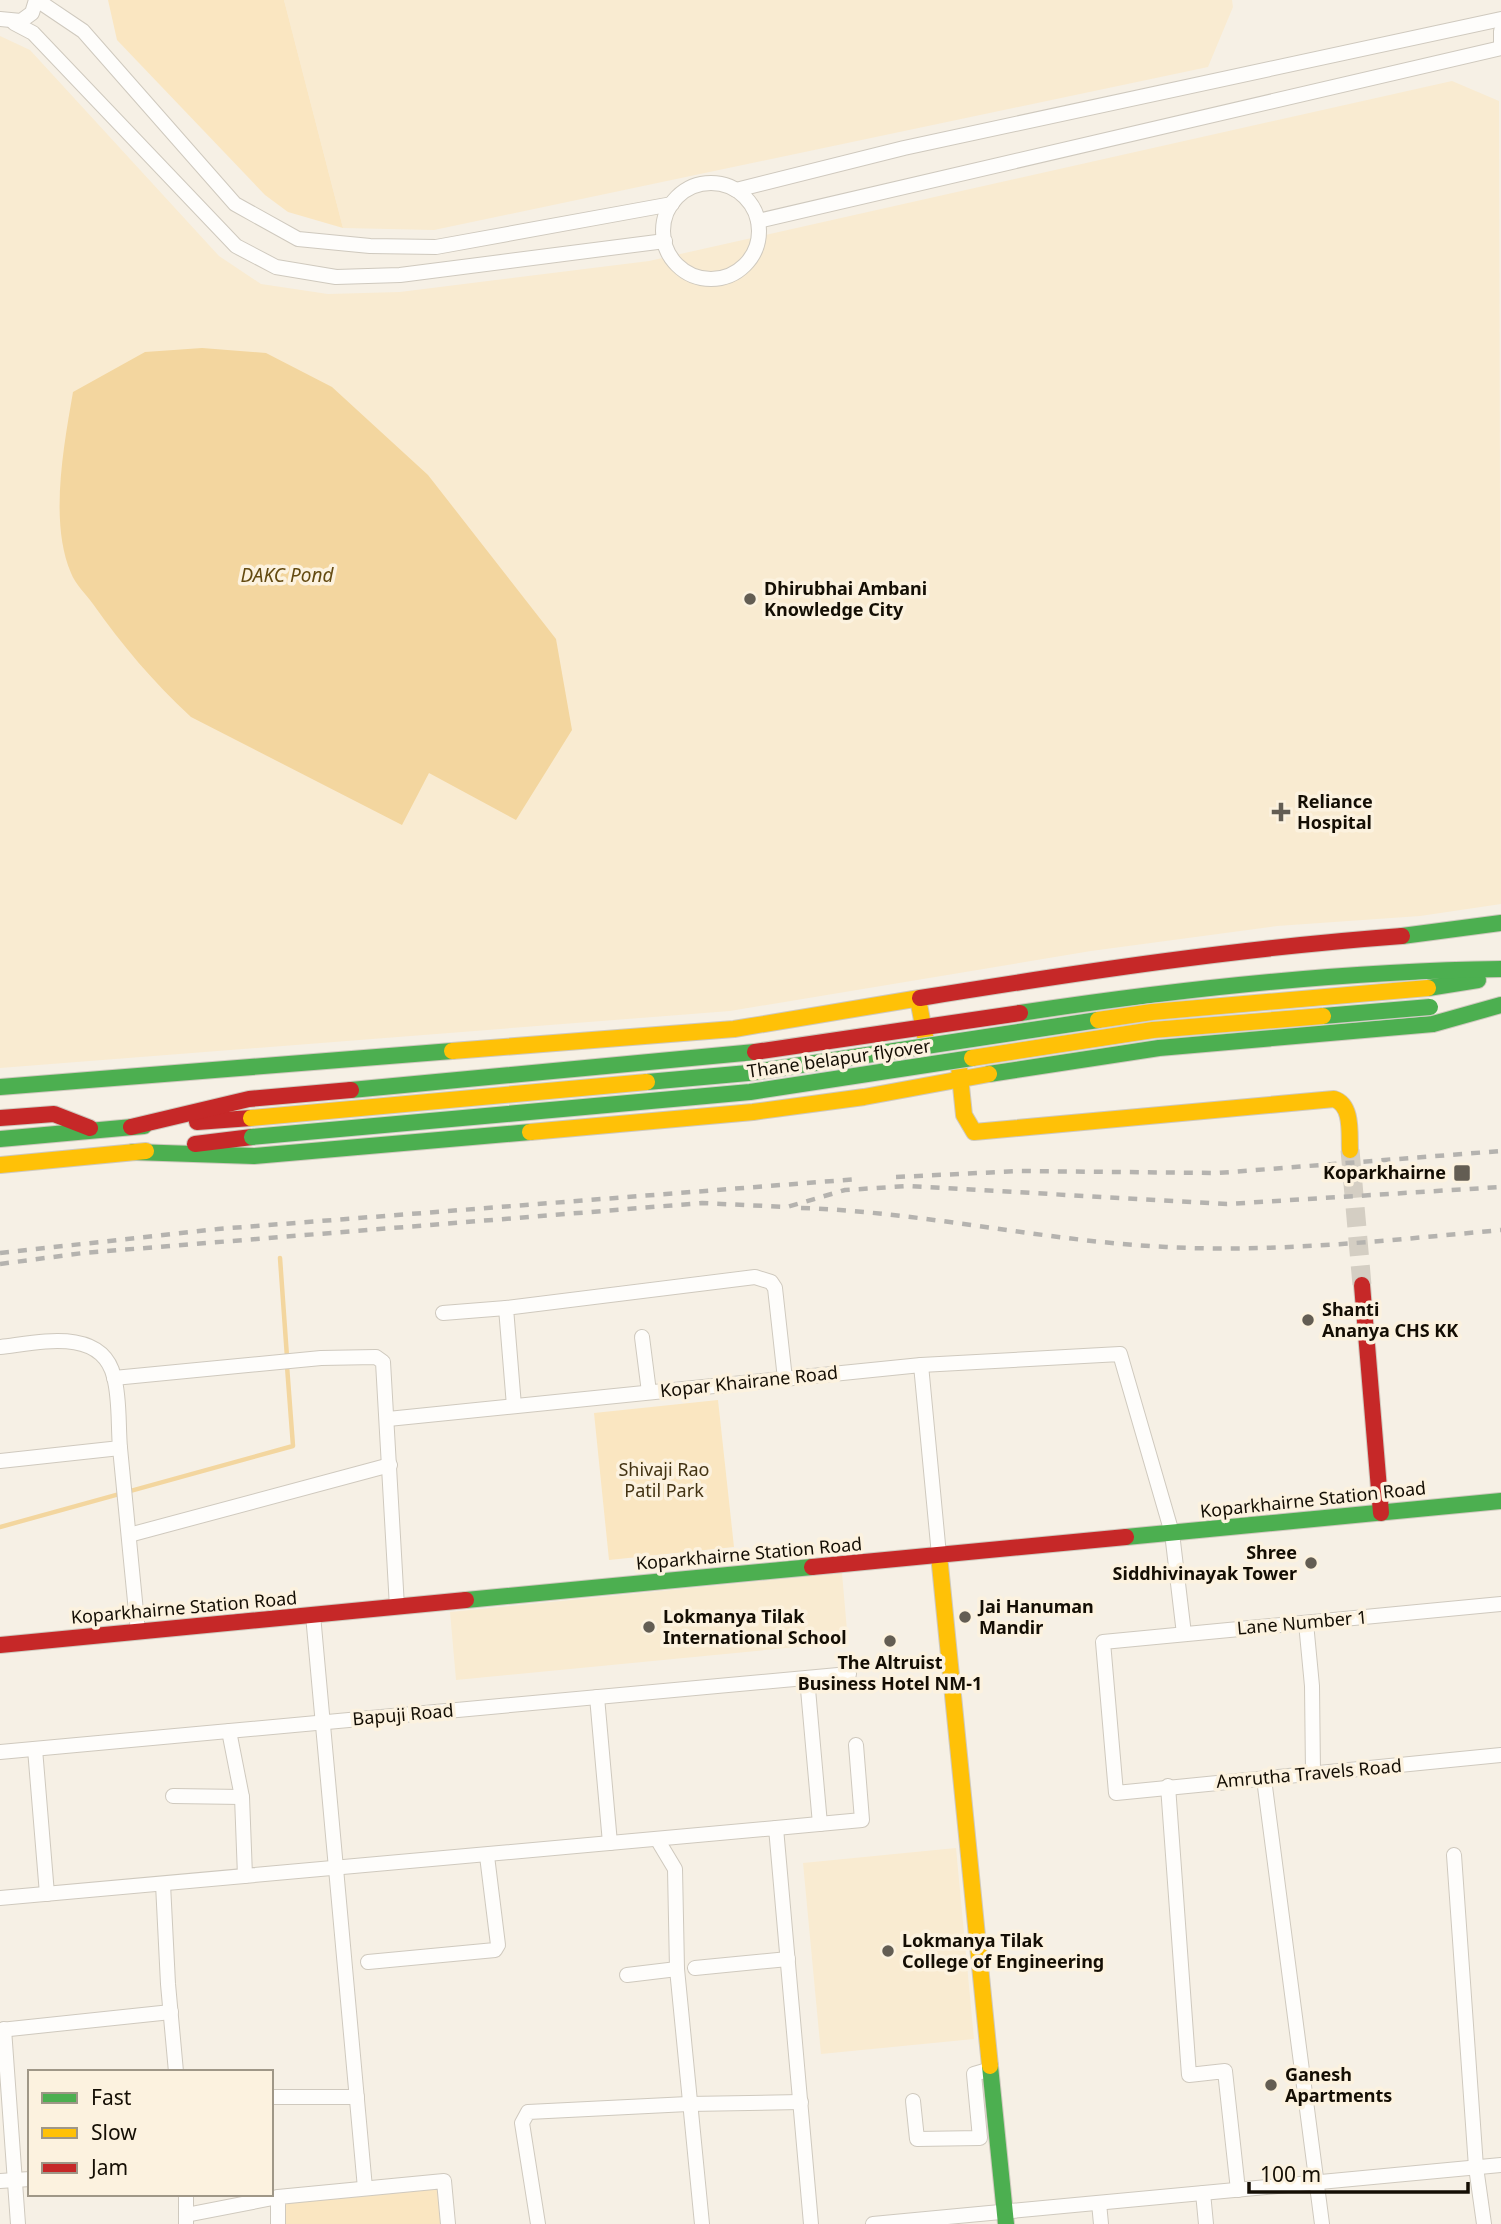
<svg xmlns="http://www.w3.org/2000/svg" width="1501" height="2224" viewBox="0 0 1501 2224" font-family="'Noto Sans',sans-serif">
	<style>
		.built { fill: #f9ebd1 }
		.green { fill: #fae6c1 }
		.water { fill: #f3d69f }
		.lines { fill: none; stroke-linecap: round; stroke-linejoin: round }
		.stream { stroke: #f3d69f; stroke-width: 4.5 }
		.secondary-tunnel { stroke: #d4cec3; stroke-width: 19; stroke-dasharray: 19 10; stroke-linecap: butt }
		.street-casing { stroke: #cfc9be; stroke-width: 16 }
		.fast-casing { stroke: #cfc9be; stroke-width: 18 }
		.slow-casing { stroke: #cfc9be; stroke-width: 18 }
		.jam-casing { stroke: #cfc9be; stroke-width: 18 }
		.street { stroke: #fefdfb; stroke-width: 14 }
		.fast { stroke: #4caf50; stroke-width: 16 }
		.slow { stroke: #ffc107; stroke-width: 16 }
		.jam { stroke: #c62828; stroke-width: 16 }
		.rail { stroke: #b5b3af; stroke-width: 4.5; stroke-dasharray: 9 9; stroke-linecap: butt }
		.fast-bridge-casing { stroke: #d1cec8; stroke-width: 18; stroke-linecap: butt }
		.slow-bridge-casing { stroke: #d1cec8; stroke-width: 18; stroke-linecap: butt }
		.fast-bridge { stroke: #4caf50; stroke-width: 16 }
		.slow-bridge { stroke: #ffc107; stroke-width: 16 }
		.poi-dot { fill: #635d53; stroke: #fcf2df; stroke-width: 2.5 }
		.labels { text-anchor: middle; stroke-width: 7; stroke-linejoin: round; paint-order: stroke }
		.poi-label { font-size: 18px; font-weight: bold; fill: #140e04; stroke: #fcf2df; text-anchor: start }
		.street-label { font-size: 18px; fill: #140e04; stroke: #fcf2df }
		.park-label { font-size: 18px; fill: #433313; stroke: #fcf2df }
		.water-label { font-size: 19px; font-style: italic; fill: #634a10; stroke: #fcf2df }
	</style>
	<rect width="100%" height="100%" fill="#f6f0e5"/>
	<!-- built -->
	<g class="built">
		<path d="M 284,0 L 1232,0 L 1233,7 L 1208,67 L 434,230 L 343,228 Z"/>
		<path d="M 0,36 L 30,50 L 219,256 L 261,284 L 328,294 L 400,292 L 649,261 L 1452,81 L 1499,101 L 1501,904 L 1420,916 L 1277,926 L 1091,951 L 730,1011 L 0,1068 Z"/>
		<path d="M 842,1573 L 848,1642 L 456,1680 L 450,1612 Z"/>
		<path d="M 956,1848 L 974,2039 L 821,2054 L 803,1863 Z"/>
	</g>
	<!-- green -->
	<g class="green">
		<path d="M 108,0 L 284,0 L 343,228 L 288,212 L 265,195 L 117,40 Z"/>
		<path d="M 718,1400 L 734,1547 L 609,1560 L 594,1413 Z"/>
		<path d="M 438,2189 L 441,2224 L 285,2224 L 284,2202 Z"/>
	</g>
	<!-- water -->
	<path class="water" d="M 202,348 L 266,353 L 332,387 L 428,475 L 556,639 L 572,730 L 516,820 L 429,773 L 402,825 L 191,717 C 154,683 122,645 93,604 C 86,594 75,584 71,573 C 49,522 64,445 73,392 L 145,352 Z"/>
	<g class="lines">
		<!-- stream -->
		<g class="stream">
			<path d="M 280,1258 L 287,1357"/>
			<path d="M 0,1527 L 293,1446 L 287,1366"/>
		</g>
		<!-- secondary-tunnel -->
		<path class="secondary-tunnel" d="M 1350,1150 L 1362,1285"/>
		<!-- street casing -->
		<g class="street-casing">
			<g id="street">
				<path d="M 37,0 L 83,31 L 235,204 L 298,239 L 370,246 L 436,247 L 672,204"/>
				<path d="M 0,19 L 21,21 L 32,13 L 36,0"/>
				<path d="M 14,23 L 33,33 L 236,246 L 276,267 L 336,277 L 400,275 L 665,241"/>
				<path d="M 1501,31 L 1501,43"/>
				<circle cx="711" cy="231" r="48"/>
				<path d="M 736,190 L 904,148 L 1501,19"/>
				<path d="M 758,221 L 1501,48"/>
				<path d="M 443,1313 L 506,1308"/>
				<path d="M 642,1337 L 649,1392"/>
				<path d="M 0,1347 C 37,1343 102,1326 114,1377 C 120,1399 118,1425 120,1448 L 0,1461"/>
				<path d="M 921,1365 L 1120,1354 L 1172,1533 L 1184,1634"/>
				<path d="M 114,1378 L 321,1358 L 376,1357 L 383,1362 L 397,1607"/>
				<path d="M 514,1406 L 506,1308 L 755,1277 L 771,1282 L 775,1288 L 785,1379"/>
				<path d="M 388,1419 L 921,1365 L 939,1555"/>
				<path d="M 120,1448 L 138,1632"/>
				<path d="M 129,1535 L 390,1465"/>
				<path d="M 1501,1604 L 1103,1642 L 1116,1793 L 1501,1755"/>
				<path d="M 313,1615 L 365,2188"/>
				<path d="M 1306,1623 L 1312,1686 L 1313,1773"/>
				<path d="M 807,1678 L 820,1824"/>
				<path d="M 597,1697 L 610,1843"/>
				<path d="M 229,1731 L 242,1797 L 245,1876"/>
				<path d="M 35,1749 L 47,1894"/>
				<path d="M 0,1752 L 849,1674"/>
				<path d="M 1264,1779 L 1322,2224"/>
				<path d="M 1168,1786 L 1189,2075 L 1225,2071 L 1238,2190"/>
				<path d="M 173,1796 L 242,1797"/>
				<path d="M 776,1828 L 862,1820 L 856,1745"/>
				<path d="M 657,1839 L 675,1869 L 677,1969 L 702,2224"/>
				<path d="M 1454,1855 L 1476,2167 L 1484,2224"/>
				<path d="M 163,1884 L 168,1984 L 176,2072"/>
				<path d="M 0,1898 L 776,1828 L 811,2224"/>
				<path d="M 368,1962 L 495,1950 L 498,1945 L 487,1856"/>
				<path d="M 695,1968 L 788,1959"/>
				<path d="M 627,1975 L 677,1969"/>
				<path d="M 4,2029 L 18,2224"/>
				<path d="M 0,2030 L 171,2012"/>
				<path d="M 271,2097 L 357,2097"/>
				<path d="M 913,2101 L 917,2139 L 980,2138 L 974,2074 L 991,2069"/>
				<path d="M 0,2181 L 30,2179"/>
				<path d="M 1203,2193 L 1206,2224"/>
				<path d="M 186,2194 L 186,2215"/>
				<path d="M 1099,2203 L 1101,2224"/>
				<path d="M 186,2224 L 186,2215 L 278,2197"/>
				<path d="M 278,2224 L 278,2197 L 444,2181 L 448,2224"/>
				<path d="M 538,2224 L 522,2123 L 528,2112 L 688,2104 L 801,2102"/>
				<path d="M 873,2224 L 1501,2165"/>
			</g>
		</g>
		<!-- fast casing -->
		<g class="fast-casing">
			<g id="fast">
				<path d="M 1402,936 L 1501,923"/>
				<path d="M 1428,988 L 1478,980"/>
				<path d="M 1020,1013 C 1179,989 1340,971 1501,969"/>
				<path d="M 989,1074 L 1159,1048 L 1433,1024 L 1501,1005"/>
				<path d="M 0,1087 L 452,1051"/>
				<path d="M 351,1090 L 755,1052"/>
				<path d="M 0,1139 L 144,1126"/>
				<path d="M 133,1152 L 254,1156 L 530,1132"/>
				<path d="M 1126,1537 L 1501,1501"/>
				<path d="M 466,1600 L 812,1567"/>
				<path d="M 990,2066 L 1006,2224"/>
			</g>
		</g>
		<!-- slow casing -->
		<g class="slow-casing">
			<g id="slow">
				<path d="M 918,999 L 926,1041"/>
				<path d="M 452,1051 L 734,1029 L 920,998"/>
				<path d="M 959,1067 L 964,1115 L 974,1132 L 1334,1099 C 1353,1105 1349,1134 1350,1150"/>
				<path d="M 530,1132 L 753,1112 L 864,1097 L 989,1074"/>
				<path d="M 0,1165 L 146,1151"/>
				<path d="M 939,1555 L 990,2066"/>
			</g>
		</g>
		<!-- jam casing -->
		<g class="jam-casing">
			<g id="jam">
				<path d="M 920,998 C 1081,972 1240,948 1402,936"/>
				<path d="M 755,1052 L 1020,1013"/>
				<path d="M 0,1118 L 54,1114 L 90,1128"/>
				<path d="M 197,1122 L 251,1118"/>
				<path d="M 131,1127 L 249,1099 L 351,1090"/>
				<path d="M 195,1144 L 252,1137"/>
				<path d="M 1362,1285 L 1381,1513"/>
				<path d="M 812,1567 L 1126,1537"/>
				<path d="M 0,1645 L 466,1600"/>
			</g>
		</g>
		<!-- street -->
		<use href="#street" class="street"/>
		<!-- fast -->
		<use href="#fast" class="fast"/>
		<!-- slow -->
		<use href="#slow" class="slow"/>
		<!-- jam -->
		<use href="#jam" class="jam"/>
		<!-- rail -->
		<g class="rail">
			<path d="M 896,1177 L 1020,1171 L 1218,1173 L 1501,1151"/>
			<path d="M 801,1208 C 924,1212 1043,1241 1166,1247 C 1277,1253 1391,1240 1501,1230"/>
			<path d="M 0,1253 L 218,1229 L 858,1179"/>
			<path d="M 0,1264 L 83,1253 L 702,1203 L 787,1207 L 845,1190 L 908,1186 L 1227,1204 L 1501,1187"/>
		</g>
		<!-- fast-bridge casing -->
		<g class="fast-bridge-casing">
			<g id="fast-bridge">
				<path d="M 1323,1016 L 1430,1007"/>
				<path d="M 647,1082 L 748,1073 L 1098,1020"/>
				<path d="M 252,1137 L 750,1092 L 972,1058"/>
			</g>
		</g>
		<!-- slow-bridge casing -->
		<g class="slow-bridge-casing">
			<g id="slow-bridge">
				<path d="M 1098,1020 L 1152,1012 L 1428,988"/>
				<path d="M 972,1058 L 1153,1030 L 1323,1016"/>
				<path d="M 251,1118 L 647,1082"/>
			</g>
		</g>
		<!-- fast-bridge -->
		<use href="#fast-bridge" class="fast-bridge"/>
		<!-- slow-bridge -->
		<use href="#slow-bridge" class="slow-bridge"/>
	</g>
	<!-- markers -->
	<g class="poi-dot">
		<circle cx="750" cy="599" r="7"/>
		<path d="M1277.5 801.5h7v7h7v7h-7v7h-7v-7h-7v-7h7z"/>
		<rect x="1453" y="1164" width="18" height="18" rx="3.5"/>
		<circle cx="1308" cy="1320" r="7"/>
		<circle cx="1311" cy="1563" r="7"/>
		<circle cx="965" cy="1617" r="7"/>
		<circle cx="649" cy="1627" r="7"/>
		<circle cx="890" cy="1641" r="7"/>
		<circle cx="888" cy="1951" r="7"/>
		<circle cx="1271" cy="2085" r="7"/>
	</g>
	<g class="labels">
		<!-- poi labels -->
		<g class="poi-label">
			<text x="764" y="595">Dhirubhai Ambani<tspan x="764" dy="21">Knowledge City</tspan></text>
			<text x="1297" y="808">Reliance<tspan x="1297" dy="21">Hospital</tspan></text>
			<text x="1446" y="1179" text-anchor="end">Koparkhairne</text>
			<text x="1322" y="1316">Shanti<tspan x="1322" dy="21">Ananya CHS KK</tspan></text>
			<text x="1297" y="1559" text-anchor="end">Shree<tspan x="1297" dy="21">Siddhivinayak Tower</tspan></text>
			<text x="979" y="1613">Jai Hanuman<tspan x="979" dy="21">Mandir</tspan></text>
			<text x="663" y="1623">Lokmanya Tilak<tspan x="663" dy="21">International School</tspan></text>
			<text x="890" y="1669" text-anchor="middle">The Altruist<tspan x="890" dy="21">Business Hotel NM-1</tspan></text>
			<text x="902" y="1947">Lokmanya Tilak<tspan x="902" dy="21">College of Engineering</tspan></text>
			<text x="1285" y="2081">Ganesh<tspan x="1285" dy="21">Apartments</tspan></text>
		</g>
		<!-- street labels -->
		<g class="street-label">
			<text transform="translate(839 1059) rotate(-8)" y="6">Thane belapur flyover</text>
			<text transform="translate(749 1382) rotate(-6)" y="6">Kopar Khairane Road</text>
			<text transform="translate(1313 1500) rotate(-6)" y="6">Koparkhairne Station Road</text>
			<text transform="translate(749 1554) rotate(-5)" y="6">Koparkhairne Station Road</text>
			<text transform="translate(184 1608) rotate(-5)" y="6">Koparkhairne Station Road</text>
			<text transform="translate(1302 1623) rotate(-5)" y="6">Lane Number 1</text>
			<text transform="translate(403 1715) rotate(-5)" y="6">Bapuji Road</text>
			<text transform="translate(1309 1774) rotate(-5)" y="6">Amrutha Travels Road</text>
		</g>
		<!-- park labels -->
		<g class="park-label">
			<text x="664" y="1476">Shivaji Rao<tspan x="664" dy="21">Patil Park</tspan></text>
		</g>
		<!-- water labels -->
		<g class="water-label">
			<text x="287" y="582">DAKC Pond</text>
		</g>
	</g>
	<!-- legend -->
	<rect x="28" y="2070" width="245" height="126" fill="#fcf2df" stroke="#9f9787" stroke-width="2"/>
	<rect x="42" y="2093" width="35" height="10" fill="#4caf50" stroke="#9f9787" stroke-width="2"/>
	<text x="91" y="2105" font-size="21" fill="#140e04">Fast</text>
	<rect x="42" y="2128" width="35" height="10" fill="#ffc107" stroke="#9f9787" stroke-width="2"/>
	<text x="91" y="2140" font-size="21" fill="#140e04">Slow</text>
	<rect x="42" y="2163" width="35" height="10" fill="#c62828" stroke="#9f9787" stroke-width="2"/>
	<text x="91" y="2175" font-size="21" fill="#140e04">Jam</text>
	<!-- scale -->
	<path d="M1249 2182v10h219v-10" fill="none" stroke="#140e04" stroke-width="3.5"/>
	<text x="1260" y="2182" font-size="21" fill="#140e04" stroke="#fcf2df" stroke-width="5" paint-order="stroke">100 m</text>
</svg>
